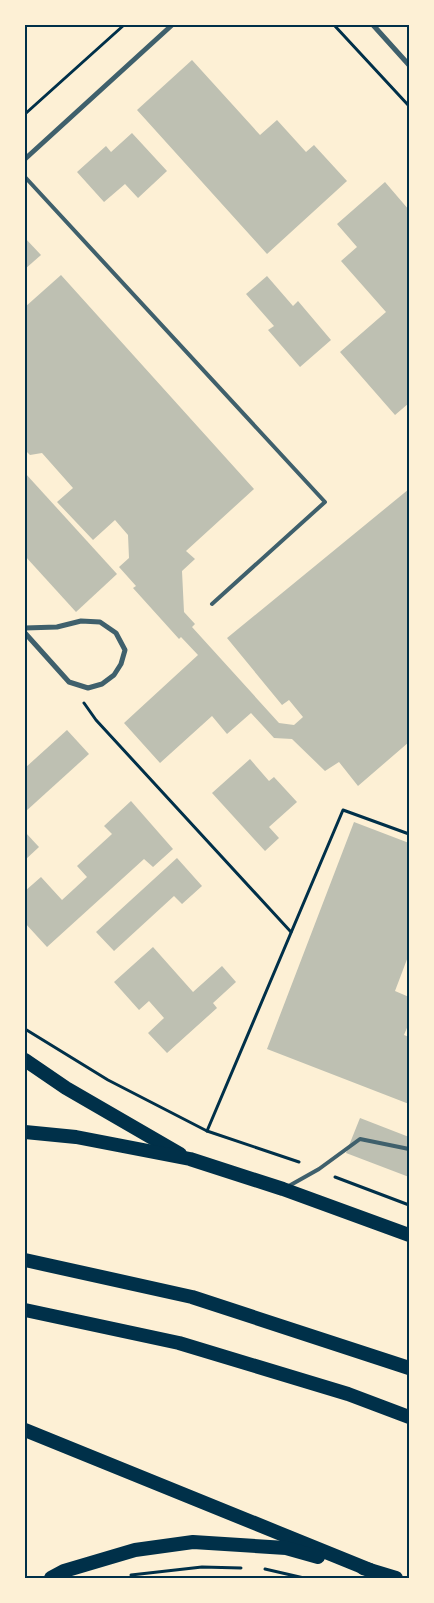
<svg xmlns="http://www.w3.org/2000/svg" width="434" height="1603" viewBox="0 0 434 1603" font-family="Manrope,sans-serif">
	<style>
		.building { fill: #bec0b2 }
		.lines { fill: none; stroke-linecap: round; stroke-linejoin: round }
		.path { stroke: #003049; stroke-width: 3 }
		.service { stroke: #3f606c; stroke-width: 4 }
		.minor { stroke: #3f606c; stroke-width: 5 }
		.trunk { stroke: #003049; stroke-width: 14 }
		.neatline { fill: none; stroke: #003049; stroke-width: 2 }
	</style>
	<rect width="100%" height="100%" fill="#fdf0d5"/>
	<!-- building -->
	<g class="building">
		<path d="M 192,60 L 260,135 L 277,120 L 306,152 L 314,145 L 347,181 L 267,254 L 137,110 Z"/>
		<path d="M 132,133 L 167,171 L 138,198 L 125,184 L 104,202 L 77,172 L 106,146 L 111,152 Z"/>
		<path d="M 385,182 L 409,210 L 409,403 L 395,415 L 340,352 L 386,312 L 341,261 L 357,247 L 337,224 Z"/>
		<path d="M 25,238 L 41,255 L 25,269 Z"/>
		<path d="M 61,275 L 254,489 L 186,551 L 195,559 L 182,571 L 184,612 L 195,624 L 192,627 L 279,723 L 294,725 L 303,717 L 289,700 L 282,705 L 227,638 L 409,489 L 409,742 L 358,786 L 339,762 L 325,771 L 292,739 L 274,738 L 251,713 L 227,734 L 212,716 L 160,763 L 124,723 L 198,655 L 181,637 L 179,639 L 133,588 L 136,586 L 119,567 L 129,558 L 128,535 L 115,520 L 93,540 L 57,502 L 73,488 L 42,453 L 30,455 L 25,450 L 25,307 Z"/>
		<path d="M 267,276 L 293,306 L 298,301 L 331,340 L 300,367 L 268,330 L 274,326 L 246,294 Z"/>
		<path d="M 25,473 L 117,574 L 76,612 L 25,556 Z"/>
		<path d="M 67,730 L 89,754 L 25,812 L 25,768 Z"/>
		<path d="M 250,759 L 269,781 L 274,777 L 297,802 L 269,827 L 279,838 L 265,851 L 212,793 Z"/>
		<path d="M 131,801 L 173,849 L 153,867 L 144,859 L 47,947 L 25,923 L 25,891 L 41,877 L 62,900 L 87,877 L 77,866 L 112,834 L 104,826 Z"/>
		<path d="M 354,822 L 409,843 L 409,954 L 395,991 L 409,997 L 409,1023 L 404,1035 L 409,1037 L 409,1104 L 267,1049 Z"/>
		<path d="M 25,832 L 39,847 L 25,860 Z"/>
		<path d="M 177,858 L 202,886 L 182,904 L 174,896 L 114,951 L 96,932 Z"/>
		<path d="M 153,947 L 193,992 L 222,966 L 236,982 L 213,1003 L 217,1008 L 167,1053 L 148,1033 L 164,1018 L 149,1001 L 139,1010 L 114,982 Z"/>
		<path d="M 360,1118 L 409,1137 L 409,1177 L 346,1153 Z"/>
	</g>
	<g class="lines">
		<!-- path -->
		<g class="path">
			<path d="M 334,25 L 409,106"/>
			<path d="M 25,114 L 124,25"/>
			<path d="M 84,703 L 96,720 L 291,932"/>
			<path d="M 25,1029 L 108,1080 L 207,1131 L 299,1162"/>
			<path d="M 207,1131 L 343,810 L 409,834"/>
			<path d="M 335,1177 L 409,1205"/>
			<path d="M 265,1569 L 304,1578"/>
			<path d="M 131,1575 L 202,1567 L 241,1568"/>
		</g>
		<!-- service -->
		<g class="service">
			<path d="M 25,177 L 325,502 L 212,604"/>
			<path d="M 287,1187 L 319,1169 L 360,1139 L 409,1149"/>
		</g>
		<!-- minor -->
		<g class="minor">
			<path d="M 373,25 L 409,65"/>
			<path d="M 25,159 L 172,25"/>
			<path d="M 25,628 L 57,627 L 81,621 L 100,622 L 116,633 L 125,650 L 121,664 L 114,675 L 102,684 L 88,688 L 69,682 L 25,633"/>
		</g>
		<!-- trunk -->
		<g class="trunk">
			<path d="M 25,1060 L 66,1088 L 180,1154"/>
			<path d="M 25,1132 L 76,1137 L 190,1159 L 283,1189 L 409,1235"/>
			<path d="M 25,1260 L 192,1297 L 409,1368"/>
			<path d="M 25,1310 L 179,1343 L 348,1394 L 409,1417"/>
			<path d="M 25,1430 L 370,1570"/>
			<path d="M 363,1568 L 396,1578"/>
			<path d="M 51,1578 L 64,1571 L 135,1550 L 193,1542 L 286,1548 L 318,1557"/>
		</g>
	</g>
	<!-- border -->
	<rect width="434" height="1603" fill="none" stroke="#fdf0d5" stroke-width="52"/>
	<rect x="26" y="26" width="382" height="1551" class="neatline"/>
</svg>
